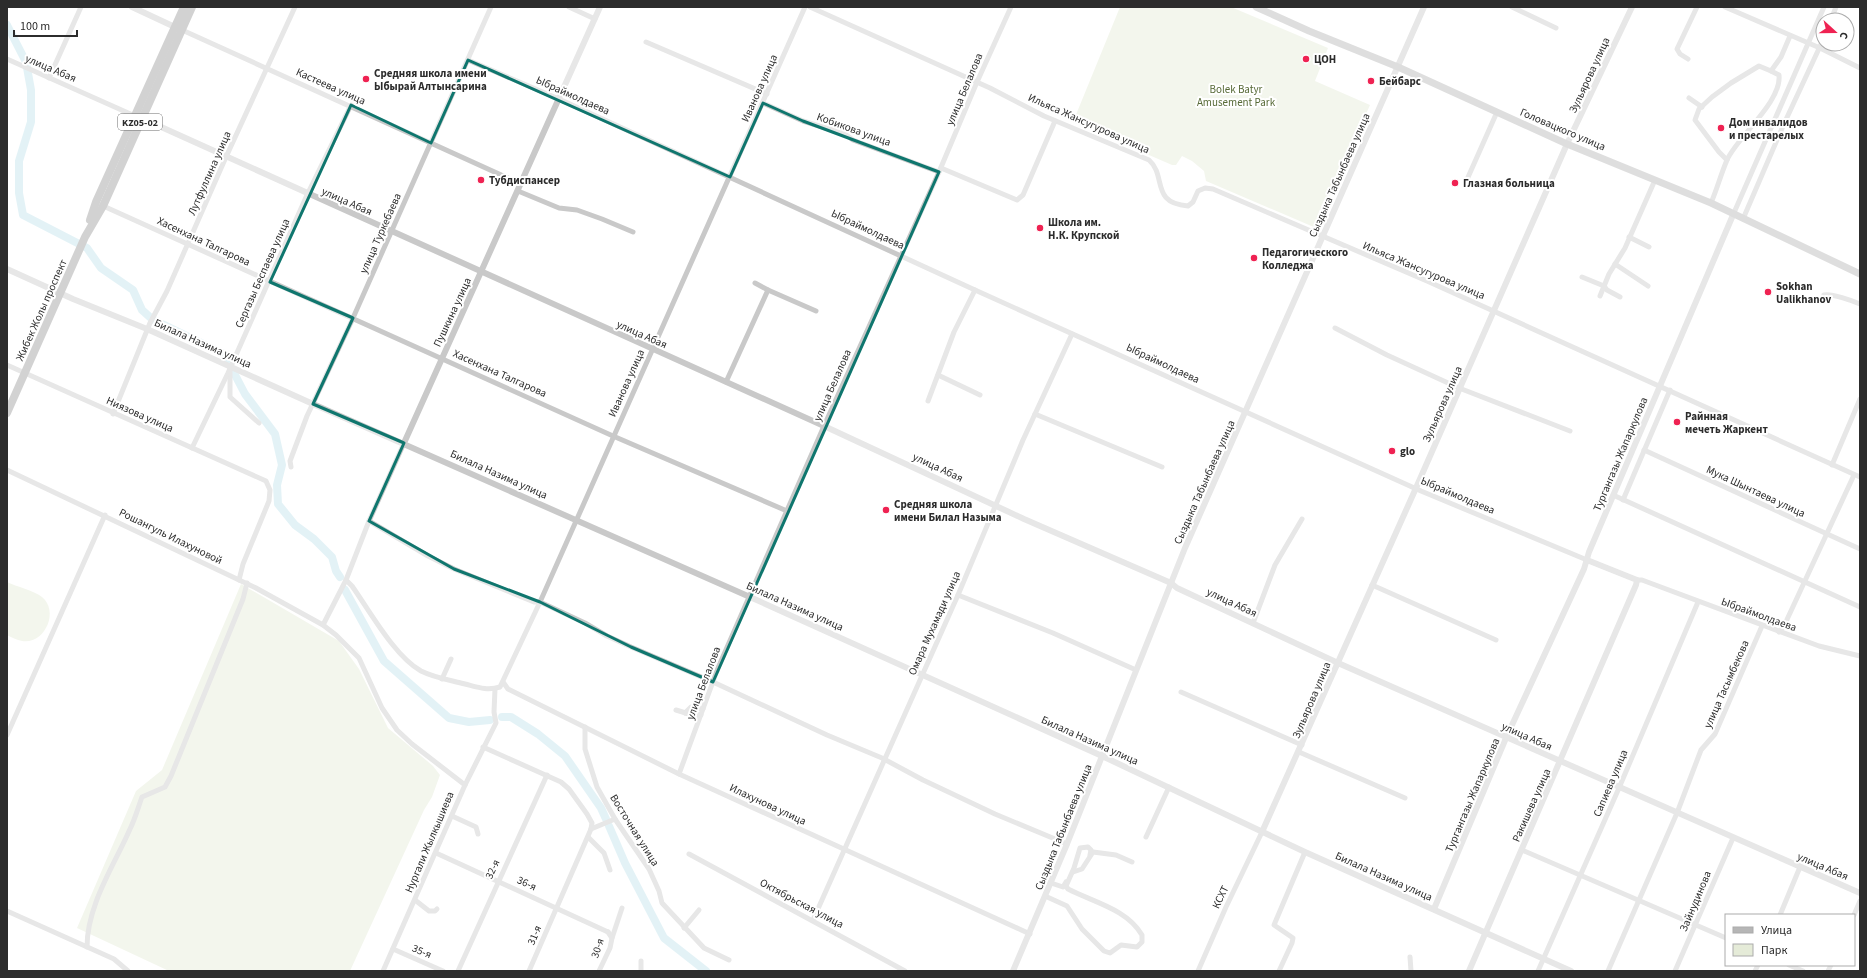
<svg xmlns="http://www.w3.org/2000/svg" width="1867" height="978" viewBox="0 0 1867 978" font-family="'Source Sans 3',sans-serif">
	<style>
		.green { fill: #e5ebd8 }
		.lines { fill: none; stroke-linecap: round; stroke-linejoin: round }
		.river { stroke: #c2e3ec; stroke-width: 8 }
		.minor { stroke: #c9c9c9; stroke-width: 5 }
		.tertiary { stroke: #c9c9c9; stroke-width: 6 }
		.secondary { stroke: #b6b6b6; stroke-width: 7 }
		.trunk { stroke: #9c9c9c; stroke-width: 8 }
		.marked { fill: none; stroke: #0f766e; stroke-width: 3; stroke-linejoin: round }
		.poi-dot { fill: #ef2252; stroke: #fff; stroke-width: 1.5 }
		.labels { text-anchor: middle; stroke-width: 4; stroke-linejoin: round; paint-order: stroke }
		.shield { fill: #fff; stroke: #6b6b6b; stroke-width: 1 }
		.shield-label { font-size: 10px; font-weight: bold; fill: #2c2c2c }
		.poi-label { font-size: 11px; font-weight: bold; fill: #2c2c2c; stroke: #fff; text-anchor: start }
		.street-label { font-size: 11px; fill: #2c2c2c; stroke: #fff }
		.park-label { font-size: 11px; fill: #576a37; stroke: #fff }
	</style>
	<rect width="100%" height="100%" fill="#fff"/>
	<!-- green -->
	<g class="green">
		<path d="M 1120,7 L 1231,7 L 1328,48 L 1315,81 L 1370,105 L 1316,228 L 1206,181 L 1204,171 L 1192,161 L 1182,156 L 1176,165 L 1172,165 L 1073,122 Z"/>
		<path d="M 7,582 C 17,587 33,590 42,597 C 60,612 44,645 22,641 C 17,640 11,637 7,635 Z"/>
		<path d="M 241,584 L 339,641 L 359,669 L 388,728 L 433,766 L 440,775 L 432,797 L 424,810 L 350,971 L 169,971 L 77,928 L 136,791 L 162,770 Z"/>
	</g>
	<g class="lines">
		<!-- river -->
		<g class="river">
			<path d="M 7,25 L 26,62 L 31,90 L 31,122 L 19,161 L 19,193 L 23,215 L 87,248 L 101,268 L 133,290 L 142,310 L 152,319 L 224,354 L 227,361"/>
			<path d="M 233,371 L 245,394 L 275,434 L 282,465 L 277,485 L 278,504 L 295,525 L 314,539 L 332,557 L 336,571 L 340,577"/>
			<path d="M 345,590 L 384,661 L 449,718 L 469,722 L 490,720"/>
			<path d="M 502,717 L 511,717 L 538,734 L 565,756 L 601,808 L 606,819"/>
			<path d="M 609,826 L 625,863 L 664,938 L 706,971"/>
		</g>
		<!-- minor -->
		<g class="minor">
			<path d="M 569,7 L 595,19"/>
			<path d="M 810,7 L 990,88 L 1044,116 L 1149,160 C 1167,176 1150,203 1188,206 L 1193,202 L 1198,191 L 1205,188 L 1213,189 L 1427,281 L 1860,477"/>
			<path d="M 1512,7 L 1556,28"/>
			<path d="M 1725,7 L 1820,48 L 1860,68"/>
			<path d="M 1831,20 L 1836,7"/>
			<path d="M 182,30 L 521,184"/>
			<path d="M 646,42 L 767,94"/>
			<path d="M 7,59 L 135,116"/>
			<path d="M 1688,59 L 1680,54 L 1677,49 L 1697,7"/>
			<path d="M 468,60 L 559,99 L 975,290 L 1421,491 L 1587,560"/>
			<path d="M 49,78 L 81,7"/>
			<path d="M 1689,98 L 1702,107"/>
			<path d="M 763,103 L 803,121 L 845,134 L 853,140 L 939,172"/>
			<path d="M 1727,160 L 1719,152 L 1695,120 L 1699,109 L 1712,97 L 1731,83 L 1759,66 L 1771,71"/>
			<path d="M 941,168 L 1017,200 L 1023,195 L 1055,121"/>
			<path d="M 1465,184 L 1497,112"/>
			<path d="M 518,191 L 559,208 L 577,210 L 602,219 L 633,232"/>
			<path d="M 1711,203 C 1717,189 1721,174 1727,160 C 1737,137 1782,102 1779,75 L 1771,71 L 1781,57 L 1790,36"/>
			<path d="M 101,205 L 613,436 L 787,511"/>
			<path d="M 1733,215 L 1824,7"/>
			<path d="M 1743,219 L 1783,126 L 1823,40"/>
			<path d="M 1629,237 L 1649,247"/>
			<path d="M 1615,264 L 1648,286"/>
			<path d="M 1582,277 L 1604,286 L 1607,290 L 1620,297"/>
			<path d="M 755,283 L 768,290"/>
			<path d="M 1824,295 C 1831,293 1853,301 1860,304"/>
			<path d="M 1600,296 L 1609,274 L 1625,248 L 1655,180"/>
			<path d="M 1335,328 L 1387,355 L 1459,388 L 1570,431"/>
			<path d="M 7,365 L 266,481 L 270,490 L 269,501 L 243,564 L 239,580"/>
			<path d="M 230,371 L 230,397 L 259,423"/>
			<path d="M 938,375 L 980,395"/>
			<path d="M 726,382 L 768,290 L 816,311"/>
			<path d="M 928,401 L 954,332 L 975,290"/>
			<path d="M 113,414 L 150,323 L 167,291 L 226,157 L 295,7"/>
			<path d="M 1035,414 L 1162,467"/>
			<path d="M 192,448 L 228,373 L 307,195 L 351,105"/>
			<path d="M 1644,450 L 1860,549"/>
			<path d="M 1832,465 L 1860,399"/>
			<path d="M 291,467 L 290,461 L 307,416 L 353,318 L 491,7"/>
			<path d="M 7,470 L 256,588 L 323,625 L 336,635 L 359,658 L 382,708 L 397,730 L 412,744 L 465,785"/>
			<path d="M 1613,495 L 1860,607"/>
			<path d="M 1623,500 L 1670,390"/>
			<path d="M 369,521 L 428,556 L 454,569 L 534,602 L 540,602 L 585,623 L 607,636 L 631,647 L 713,682 L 827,735 L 882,758 L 923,780 L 995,814 L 1067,844"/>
			<path d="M 346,580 L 352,586 C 369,610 395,657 421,671 C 435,678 450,680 465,684 C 477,687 487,691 500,687 L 540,602 L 805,7"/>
			<path d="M 1637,580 L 1642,580 L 1819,646 L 1860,656"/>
			<path d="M 1372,585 L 1496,640"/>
			<path d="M 958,595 L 1053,633 L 1136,670"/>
			<path d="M 1253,623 L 1275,565 L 1302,519"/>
			<path d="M 323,625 L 346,580 L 369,521 L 404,443"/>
			<path d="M 1779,632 L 1784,626 L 1854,475"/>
			<path d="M 442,679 L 451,659"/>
			<path d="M 503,682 L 508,689 L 679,774 L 1030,934"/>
			<path d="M 1181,692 L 1302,745"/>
			<path d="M 676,710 L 689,714 L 701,715"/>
			<path d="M 685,713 L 691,707 L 703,709"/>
			<path d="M 585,727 L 585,749 L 597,787 L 615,819 L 649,869 L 659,891 L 662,903 L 704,948 L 729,960"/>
			<path d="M 7,735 L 105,515"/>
			<path d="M 483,747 L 561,782 L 569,789 L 587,814 L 592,823 L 591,829 L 529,971"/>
			<path d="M 1299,752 L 1405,798"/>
			<path d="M 679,774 L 718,668 L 824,426 L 939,172 L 977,82 L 1011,7"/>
			<path d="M 452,816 L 476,827 L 478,834"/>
			<path d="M 591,829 L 615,819"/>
			<path d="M 588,837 L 604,853 L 610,870"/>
			<path d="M 1146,837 L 1169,787"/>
			<path d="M 1522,850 L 1726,938"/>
			<path d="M 436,853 L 608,932"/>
			<path d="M 689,854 L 905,971"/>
			<path d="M 1073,872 L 1082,869 L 1093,852 L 1116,855 L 1132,862"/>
			<path d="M 1051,883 L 1063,887 L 1066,882"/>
			<path d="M 1045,896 L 1067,906 L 1082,929 L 1104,951 L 1110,953 L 1121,945 L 1137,947 L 1142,942 L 1142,935 C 1127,909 1093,902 1068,889 L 1066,886 L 1074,868 L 1080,848 L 1088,847 L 1091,850 L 1090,855"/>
			<path d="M 415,900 L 429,911 L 435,911 L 437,909"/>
			<path d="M 7,911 L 114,959 L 128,971"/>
			<path d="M 1780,915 L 1800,867"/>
			<path d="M 1854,915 L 1860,901"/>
			<path d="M 813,920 L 958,595 L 1023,440 L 1072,334"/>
			<path d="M 684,928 L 699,910"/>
			<path d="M 612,938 L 622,908"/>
			<path d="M 87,947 C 87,905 114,866 130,829 C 135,819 138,808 142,797 L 165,787 L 171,776 L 243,599 L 247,583"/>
			<path d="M 393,949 L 443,971"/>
			<path d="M 1410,957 L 1411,971"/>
			<path d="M 1789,965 L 1803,971"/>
			<path d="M 383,971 L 465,785 L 496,723 L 494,712 L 495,689"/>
			<path d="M 458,971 L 547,775"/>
			<path d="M 599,971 L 610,948 L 612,938 L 608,932"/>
			<path d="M 641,971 L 641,961"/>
			<path d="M 1198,971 L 1226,907 L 1262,832"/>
			<path d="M 1279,971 L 1292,943 L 1293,938 L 1274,925 L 1305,852"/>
			<path d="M 1538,971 L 1619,788 L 1698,602"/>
			<path d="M 1608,971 L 1677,813 L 1701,750 L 1715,734 L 1762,626"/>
			<path d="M 1675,971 L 1733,838"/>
			<path d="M 1755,971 L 1758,965"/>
			<path d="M 1828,971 L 1831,965"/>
		</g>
		<!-- tertiary -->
		<g class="tertiary">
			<path d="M 132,7 L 177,28"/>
			<path d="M 139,117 L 824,426 L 1024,519 L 1171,583 L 1177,588 L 1338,663 L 1860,893"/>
			<path d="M 7,269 L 73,299 L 147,329 L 313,404 L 750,597 L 1102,756 L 1305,852 L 1571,971"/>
			<path d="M 404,443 L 600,7"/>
			<path d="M 1262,832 L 1416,488 L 1567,144 L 1632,7"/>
			<path d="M 1434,909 L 1506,738 L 1584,569 L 1589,552 L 1733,215"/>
			<path d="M 1013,971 L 1067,844 L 1185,548 L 1424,7"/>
			<path d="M 1469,971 L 1636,585 L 1637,580 L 1587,560"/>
		</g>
		<!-- secondary -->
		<path class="secondary" d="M 1256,7 L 1309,31 L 1398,67 L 1567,144 L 1711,203 L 1860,274"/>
		<!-- trunk -->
		<g class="trunk">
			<path d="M 90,220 L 96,202 L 184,7"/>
			<path d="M 7,413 L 85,237 L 103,206 L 192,7"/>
		</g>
	</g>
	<!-- marked area -->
	<path d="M0 0H1867V978H0ZM 468,60 L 730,177 L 763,103 L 803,121 L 939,172 L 713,682 L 631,647 L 540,602 L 454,569 L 369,521 L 404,443 L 313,404 L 353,318 L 270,282 L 351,105 L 431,143 Z" fill="#fff" fill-opacity=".55" fill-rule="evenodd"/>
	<path class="marked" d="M 468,60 L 730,177 L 763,103 L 803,121 L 939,172 L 713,682 L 631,647 L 540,602 L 454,569 L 369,521 L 404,443 L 313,404 L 353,318 L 270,282 L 351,105 L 431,143 Z"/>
	<!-- markers -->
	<g class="poi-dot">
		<circle cx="1306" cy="59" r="4"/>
		<circle cx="366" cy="79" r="4"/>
		<circle cx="1371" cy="81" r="4"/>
		<circle cx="1721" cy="128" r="4"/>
		<circle cx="481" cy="180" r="4"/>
		<circle cx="1455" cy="183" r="4"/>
		<circle cx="1040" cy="228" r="4"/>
		<circle cx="1254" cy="258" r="4"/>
		<circle cx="1768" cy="292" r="4"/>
		<circle cx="1677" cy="422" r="4"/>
		<circle cx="1392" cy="451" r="4"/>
		<circle cx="886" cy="510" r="4"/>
	</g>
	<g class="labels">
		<!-- shield labels -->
		<rect class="shield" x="118" y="114" width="44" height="16" rx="3"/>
		<g class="shield-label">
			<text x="140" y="126">KZ05-02</text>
		</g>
		<!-- poi labels -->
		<g class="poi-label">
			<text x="1314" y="63">ЦОН</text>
			<text x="374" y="77">Средняя школа имени<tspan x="374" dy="13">Ыбырай Алтынсарина</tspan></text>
			<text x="1379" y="85">Бейбарс</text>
			<text x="1729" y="126">Дом инвалидов<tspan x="1729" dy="13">и престарелых</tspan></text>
			<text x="489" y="184">Тубдиспансер</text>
			<text x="1463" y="187">Глазная больница</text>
			<text x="1048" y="226">Школа им.<tspan x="1048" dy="13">Н.К. Крупской</tspan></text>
			<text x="1262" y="256">Педагогического<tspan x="1262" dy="13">Колледжа</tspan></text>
			<text x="1776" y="290">Sokhan<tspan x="1776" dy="13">Ualikhanov</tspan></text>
			<text x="1685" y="420">Райнная<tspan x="1685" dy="13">мечеть Жаркент</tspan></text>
			<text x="1400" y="455">glo</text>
			<text x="894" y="508">Средняя школа<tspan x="894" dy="13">имени Билал Назыма</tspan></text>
		</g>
		<!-- street labels -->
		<g class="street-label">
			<text transform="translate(51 68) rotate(23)" y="4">улица Абая</text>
			<text transform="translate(1589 75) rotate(-65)" y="4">Зульярова улица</text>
			<text transform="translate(331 86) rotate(24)" y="4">Кастеева улица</text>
			<text transform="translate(759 88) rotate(-66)" y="4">Иванова улица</text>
			<text transform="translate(964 89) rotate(-67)" y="4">улица Белалова</text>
			<text transform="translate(573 95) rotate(24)" y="4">Ыбраймолдаева</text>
			<text transform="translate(1089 123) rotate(24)" y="4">Ильяса Жансугурова улица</text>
			<text transform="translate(854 129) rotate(20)" y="4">Кобикова улица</text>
			<text transform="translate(1563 129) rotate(23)" y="4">Головацкого улица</text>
			<text transform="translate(209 173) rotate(-66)" y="4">Лутфуллина улица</text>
			<text transform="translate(1339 175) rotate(-66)" y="4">Сыздыка Табынбаева улица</text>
			<text transform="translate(347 201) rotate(24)" y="4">улица Абая</text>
			<text transform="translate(868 229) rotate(25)" y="4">Ыбраймолдаева</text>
			<text transform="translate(380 233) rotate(-66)" y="4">улица Туркебаева</text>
			<text transform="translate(204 241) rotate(25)" y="4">Хасенхана Талгарова</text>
			<text transform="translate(1424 270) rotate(23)" y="4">Ильяса Жансугурова улица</text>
			<text transform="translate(262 273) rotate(-66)" y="4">Сергазы Беспаева улица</text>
			<text transform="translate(41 310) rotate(-66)" y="4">Жибек Жолы проспект</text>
			<text transform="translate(452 312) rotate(-65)" y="4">Пушкина улица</text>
			<text transform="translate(642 334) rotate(24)" y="4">улица Абая</text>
			<text transform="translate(203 343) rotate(24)" y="4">Билала Назима улица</text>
			<text transform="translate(1163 363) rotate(25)" y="4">Ыбраймолдаева</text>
			<text transform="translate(500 373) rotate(24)" y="4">Хасенхана Талгарова</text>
			<text transform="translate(626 383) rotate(-66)" y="4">Иванова улица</text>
			<text transform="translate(832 385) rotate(-66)" y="4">улица Белалова</text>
			<text transform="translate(1442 404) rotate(-66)" y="4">Зульярова улица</text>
			<text transform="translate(140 414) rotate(24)" y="4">Ниязова улица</text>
			<text transform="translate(1620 454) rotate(-67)" y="4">Тургангазы Жапаркулова</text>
			<text transform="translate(938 467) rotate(25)" y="4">улица Абая</text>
			<text transform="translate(499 474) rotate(24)" y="4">Билала Назима улица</text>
			<text transform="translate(1204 482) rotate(-66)" y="4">Сыздыка Табынбаева улица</text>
			<text transform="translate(1756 491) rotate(25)" y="4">Мука Шынтаева улица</text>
			<text transform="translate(1458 495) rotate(23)" y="4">Ыбраймолдаева</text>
			<text transform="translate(171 536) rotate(26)" y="4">Рошангуль Илахуновой</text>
			<text transform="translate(1232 602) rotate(25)" y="4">улица Абая</text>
			<text transform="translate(795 606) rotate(24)" y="4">Билала Назима улица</text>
			<text transform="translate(1759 614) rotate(20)" y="4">Ыбраймолдаева</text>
			<text transform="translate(934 623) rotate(-66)" y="4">Омара Мухамади улица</text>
			<text transform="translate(703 683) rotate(-69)" y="4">улица Белалова</text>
			<text transform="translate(1726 684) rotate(-66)" y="4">улица Тасымбекова</text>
			<text transform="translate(1311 700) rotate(-67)" y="4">Зульярова улица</text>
			<text transform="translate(1527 736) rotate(24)" y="4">улица Абая</text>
			<text transform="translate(1090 740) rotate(24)" y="4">Билала Назима улица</text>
			<text transform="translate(1610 783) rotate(-67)" y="4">Сапиева улица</text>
			<text transform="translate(1472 795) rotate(-67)" y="4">Тургангазы Жапаркулова</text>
			<text transform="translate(768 804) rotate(25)" y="4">Илахунова улица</text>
			<text transform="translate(1531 805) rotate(-66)" y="4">Ракишева улица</text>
			<text transform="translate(1063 827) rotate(-68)" y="4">Сыздыка Табынбаева улица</text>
			<text transform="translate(635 830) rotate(58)" y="4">Восточная улица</text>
			<text transform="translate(429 842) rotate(-67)" y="4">Нургали Жылкышиева</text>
			<text transform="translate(1823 866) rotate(23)" y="4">улица Абая</text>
			<text transform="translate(492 869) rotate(-65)" y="4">32-я</text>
			<text transform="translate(1384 876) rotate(24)" y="4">Билала Назима улица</text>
			<text transform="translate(527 883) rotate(24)" y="4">36-я</text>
			<text transform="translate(1220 897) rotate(-64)" y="4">КСХТ</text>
			<text transform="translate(1695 901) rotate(-67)" y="4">Зайнудинова</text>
			<text transform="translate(802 903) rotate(28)" y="4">Октябрьская улица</text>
			<text transform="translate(534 935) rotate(-67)" y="4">31-я</text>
			<text transform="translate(597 948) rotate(-72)" y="4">30-я</text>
			<text transform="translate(422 951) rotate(23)" y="4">35-я</text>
		</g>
		<!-- park labels -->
		<g class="park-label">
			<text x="1236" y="93">Bolek Batyr<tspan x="1236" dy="13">Amusement Park</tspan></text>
		</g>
	</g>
	<!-- border -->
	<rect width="1867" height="978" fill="none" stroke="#2c2c2c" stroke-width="16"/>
	<!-- legend -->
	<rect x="1725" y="914" width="130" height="52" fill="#ffffff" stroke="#ababab"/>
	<rect x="1733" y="927" width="20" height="6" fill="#b6b6b6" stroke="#ababab"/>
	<text x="1761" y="934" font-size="12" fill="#2c2c2c">Улица</text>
	<rect x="1733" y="944" width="20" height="12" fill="#e5ebd8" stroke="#ababab"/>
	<text x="1761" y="954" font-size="12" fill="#2c2c2c">Парк</text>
	<!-- north arrow -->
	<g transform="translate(1835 32) rotate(111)"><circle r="19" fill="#ffffff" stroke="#ababab"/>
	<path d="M0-3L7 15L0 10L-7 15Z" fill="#ef2252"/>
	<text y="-6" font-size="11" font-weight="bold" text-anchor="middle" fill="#2c2c2c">С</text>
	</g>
	<!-- scale -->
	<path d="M14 30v6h63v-6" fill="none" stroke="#2c2c2c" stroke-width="2"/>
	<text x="20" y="30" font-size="12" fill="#2c2c2c" stroke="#ffffff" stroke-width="3" paint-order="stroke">100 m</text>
</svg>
